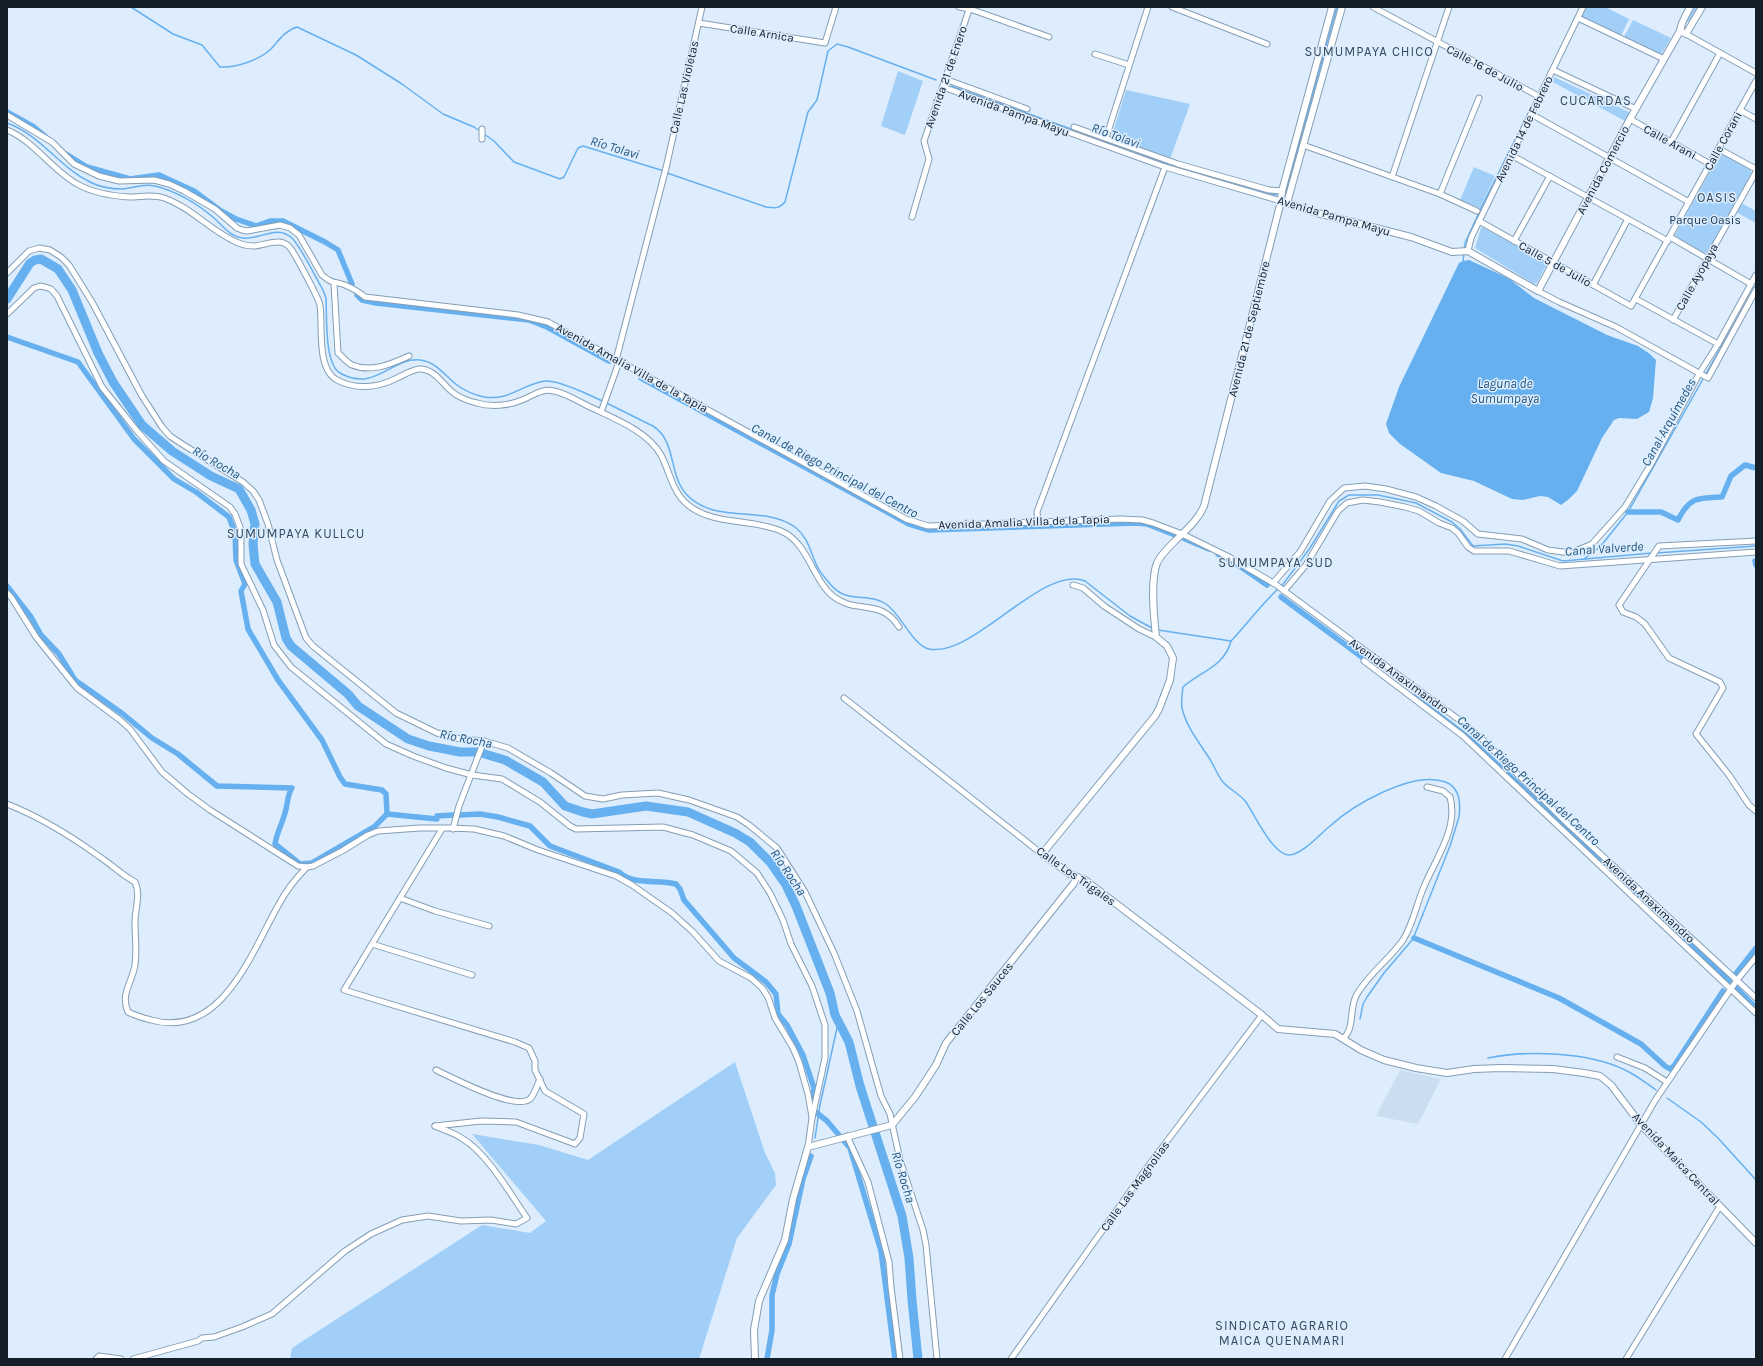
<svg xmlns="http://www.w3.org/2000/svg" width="1763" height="1366" viewBox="0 0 1763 1366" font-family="Karla,sans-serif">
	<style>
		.built { fill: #cadef0 }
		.green { fill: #a1cff8 }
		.water { fill: #66b0ef }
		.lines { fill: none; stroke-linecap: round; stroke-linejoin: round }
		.stream { stroke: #66b0ef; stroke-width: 1.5 }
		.canal { stroke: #66b0ef; stroke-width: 5.5 }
		.river { stroke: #66b0ef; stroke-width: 9 }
		.minor-casing { stroke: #849eb5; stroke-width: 7 }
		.tertiary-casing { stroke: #849eb5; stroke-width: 8 }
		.minor { stroke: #fff; stroke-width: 5 }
		.tertiary { stroke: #fff; stroke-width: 6 }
		.labels { text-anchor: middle; stroke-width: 3; stroke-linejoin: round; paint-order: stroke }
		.street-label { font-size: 12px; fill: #141e27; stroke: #ddedfd }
		.park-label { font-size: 12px; fill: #12324b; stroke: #ddedfd }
		.neighbourhood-label { font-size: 13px; letter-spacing: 1px; fill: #344b5f; stroke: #ddedfd }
		.water-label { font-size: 13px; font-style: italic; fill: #1e537d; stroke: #ddedfd }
	</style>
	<rect width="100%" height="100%" fill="#ddedfd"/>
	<!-- built -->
	<path class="built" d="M 1400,1070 L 1441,1079 L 1418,1124 L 1376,1116 Z"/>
	<!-- green -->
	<g class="green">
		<path d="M 1585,7 L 1605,7 L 1629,19 L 1622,34 L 1619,35 L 1581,17 Z"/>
		<path d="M 1693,7 L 1699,7 L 1695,15 L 1688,22 L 1686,20 Z"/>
		<path d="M 1633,20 L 1671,38 L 1662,53 L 1660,54 L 1624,37 Z"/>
		<path d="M 898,71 L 923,81 L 905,135 L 881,126 Z"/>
		<path d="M 1554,77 L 1629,112 L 1629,115 L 1625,121 L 1551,81 Z"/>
		<path d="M 1126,90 L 1190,104 L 1170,159 L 1117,140 L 1112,135 Z"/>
		<path d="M 1723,154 L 1751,169 L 1751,174 L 1708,252 L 1702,254 L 1676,239 L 1675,235 L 1719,155 Z"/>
		<path d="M 1474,167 L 1495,176 L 1480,208 L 1460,200 Z"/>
		<path d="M 1741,203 L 1756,211 L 1756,223 L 1736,212 Z"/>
		<path d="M 1483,227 L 1546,262 L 1547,264 L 1537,283 L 1534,284 L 1475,248 L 1481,228 Z"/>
		<path d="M 735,1062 L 765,1153 L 775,1173 L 776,1185 L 737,1238 L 699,1359 L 290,1359 L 292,1348 L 482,1225 L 530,1233 L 546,1221 L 472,1134 L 539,1145 L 588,1160 Z"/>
	</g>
	<!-- water -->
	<path class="water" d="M 1469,260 L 1508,278 L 1534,298 L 1607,335 L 1638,346 L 1650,354 L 1656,360 L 1653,398 L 1649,412 L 1637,419 L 1619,418 L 1614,420 L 1602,438 L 1577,491 L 1569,499 L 1561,505 L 1548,497 L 1540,496 L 1523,500 L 1512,499 L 1474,481 L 1441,473 L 1400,444 L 1389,433 L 1386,424 L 1399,387 L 1459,263 L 1463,261 Z"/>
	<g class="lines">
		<!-- stream -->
		<g class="stream">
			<path d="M 131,7 L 173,34 L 202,45 L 220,67 C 236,68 259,60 271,49 C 279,40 286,30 297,27 L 356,55 L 402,84 L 443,114 L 474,127 L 480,131"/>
			<path d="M 951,86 L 1180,168 L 1275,195 L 1277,194"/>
			<path d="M 7,123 C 41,135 59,167 90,182 C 99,187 112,189 123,189 C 134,188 144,183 155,186 C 176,191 198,204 214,218 C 223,226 230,237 243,238 C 260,240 277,224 292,238 C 301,247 316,278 323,290 L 326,298 C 327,314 324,364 340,373 C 375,393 391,357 420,360 C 437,362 445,376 457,385 C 465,391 475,395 484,397 C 510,401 522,384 545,381 C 565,379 631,416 653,426 C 677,441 668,475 687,495 C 716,525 762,504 795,527 C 808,537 810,551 817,566 C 820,573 826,579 831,585 C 847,604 868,592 886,604 C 901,614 913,646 929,649 C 974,658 1042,564 1085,581 L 1130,616 L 1152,628"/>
			<path d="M 484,134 L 494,141 L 514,162 L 560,179 L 564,177 L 578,148 L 583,146 L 664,171"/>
			<path d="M 667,173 L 766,207 C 775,208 779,209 785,202 L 808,112 L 817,100 L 828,51 L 837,44 L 848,47 L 936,80"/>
			<path d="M 1284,192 L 1286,191 L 1337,7"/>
			<path d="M 1464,250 L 1465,243 L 1482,206 L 1544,82"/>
			<path d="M 1463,261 L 1464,253"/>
			<path d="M 1656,553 L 1756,546"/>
			<path d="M 1584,559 L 1600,547 L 1628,512 L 1756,285"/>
			<path d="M 1281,587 L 1310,548 L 1339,501 L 1349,495 L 1378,495 L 1416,503 L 1452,522 L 1460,529 L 1473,546 L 1505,544 L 1518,546 L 1563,561 L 1652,553"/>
			<path d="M 1158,630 L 1231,641"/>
			<path d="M 1231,641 C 1225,666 1200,672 1183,687 C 1182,694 1181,702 1182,708 C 1186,727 1201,745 1211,761 C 1215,768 1218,776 1223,782 C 1230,790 1240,794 1246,802 C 1254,814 1273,855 1289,855 C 1302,855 1320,834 1330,826 C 1353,805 1410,772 1442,781 C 1460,785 1461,802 1459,817 L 1450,846 L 1413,939 L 1384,973 L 1367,997 L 1363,1004 L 1360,1019"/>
			<path d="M 1231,641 C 1247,624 1261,605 1278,589"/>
			<path d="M 1488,1058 C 1527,1050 1589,1052 1625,1070 C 1636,1075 1646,1083 1656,1090"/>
			<path d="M 1667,1098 L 1701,1122 L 1718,1138 L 1756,1180"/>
			<path d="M 815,1138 L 820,1105 L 837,1028 L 835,1015"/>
		</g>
		<!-- canal -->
		<g class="canal">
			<path d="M 7,112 L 34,127 L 46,137"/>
			<path d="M 66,154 L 87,167 L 130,179 L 159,175 L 194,191 L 221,211 L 236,219 L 256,226 L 270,221 L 283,221 L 325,242 L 338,250 L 352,284"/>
			<path d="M 357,295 L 362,300 L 376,303 L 529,320 L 547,327 L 609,361"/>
			<path d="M 7,337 L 78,362 L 134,439 L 174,479 L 196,492 L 229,517 L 235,533 L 236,560 L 245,584 L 241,591 L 248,629 L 278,680 L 322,740 L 340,777 L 345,784 L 382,790 L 386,794 L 387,814 L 437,819 L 437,816 L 453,815"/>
			<path d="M 641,378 L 909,524 L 929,530 L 1136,523 L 1147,524 L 1175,535"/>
			<path d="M 1628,512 L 1661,512 L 1678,520 C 1690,496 1699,498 1722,497 L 1731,476 L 1745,465 L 1756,468"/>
			<path d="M 1185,539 L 1209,549"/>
			<path d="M 1218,554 L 1241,567 L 1267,585"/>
			<path d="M 1755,561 L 1756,565"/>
			<path d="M 7,586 L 31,617 L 41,635 L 59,654 L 75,680 L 123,714 L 152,738 L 178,754 L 217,786 L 292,788 C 287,795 288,804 285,813 C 282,824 277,832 275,844 L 300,864 L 312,863 L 374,827 L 387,814"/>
			<path d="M 1281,597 L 1370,663"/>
			<path d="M 1415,697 L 1470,739 L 1729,981"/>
			<path d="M 460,815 L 480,814 L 498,817 L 530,826 L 550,846 L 619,872 C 635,886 657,879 676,884 L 680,889 L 684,900 L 734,958 L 766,982 L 776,994 L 778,1014 L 787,1025 L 803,1055 L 814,1088 L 812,1109 L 827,1121 L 850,1148 L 881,1251 L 895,1359"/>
			<path d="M 1414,938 L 1559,998 L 1641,1044 L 1665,1066 L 1670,1069 L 1674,1066 L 1723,991"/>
			<path d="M 1735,975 L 1756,948"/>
			<path d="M 1737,989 L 1756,1008"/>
			<path d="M 767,1359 L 772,1330 L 772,1295 L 777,1274 L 789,1244 L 803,1179 L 811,1156"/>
		</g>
		<!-- river -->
		<path class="river" d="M 7,299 L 30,263 L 35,260 L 41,259 L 58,269 L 72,290 L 98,353 L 113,382 L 142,425 L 172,451 L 211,476 L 239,489 L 251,510 L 255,524 L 253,544 L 255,564 L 277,602 L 286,638 L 291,646 L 348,694 L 358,706 L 408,739 L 429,746 L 460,752 L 478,752 L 505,760 L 543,782 L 565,806 L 583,812 L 592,814 L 646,806 L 688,812 L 735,833 L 750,842 L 770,862 L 786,885 L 796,906 L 830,993 L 835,1015 L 849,1042 L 860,1086 L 902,1216 L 909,1258 L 912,1300 L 918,1359"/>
		<!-- minor casing -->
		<g class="minor-casing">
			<g id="minor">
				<path d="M 959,7 L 970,9 L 1049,37"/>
				<path d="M 1172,7 L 1267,44"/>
				<path d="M 1373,7 L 1540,97"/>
				<path d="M 1578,18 L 1664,59"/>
				<path d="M 699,23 L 825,43 L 836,7"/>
				<path d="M 1686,34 L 1756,73"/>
				<path d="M 1095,54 L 1129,65"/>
				<path d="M 1553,70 L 1636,109"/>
				<path d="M 945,79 L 1027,109"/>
				<path d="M 943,87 L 1165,167 L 1281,201"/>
				<path d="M 1740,110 L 1756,119"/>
				<path d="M 1531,114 L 1689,202"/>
				<path d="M 7,115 L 52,142 L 74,164 L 99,176 L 119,181 L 154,180 L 169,184 L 184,191 L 215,209 L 237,228 L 242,230 L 247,231 L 280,225 L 290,228 L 299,235 L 322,275 C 332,284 334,281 345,285 C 352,288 359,292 365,297 L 518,315 L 548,322 L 906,519 L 928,526 L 1121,519 L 1142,520 L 1153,523 L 1182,534 L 1229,557 L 1275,584 L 1462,722 L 1482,739 L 1568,824 L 1756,998"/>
				<path d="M 1630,119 L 1710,164"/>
				<path d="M 1074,127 L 1178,164 L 1269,190 L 1282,191"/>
				<path d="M 482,129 L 482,139"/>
				<path d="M 7,130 C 36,142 52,171 79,185 C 94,193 113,196 129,197 C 141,197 152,194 164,198 C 190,207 208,228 232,240 C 239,244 246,246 254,246 C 267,245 282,236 291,249 C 296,256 318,297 320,305 C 323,325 316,369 337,380 C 356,390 378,388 397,378 C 404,375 411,370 419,369 C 433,368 442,383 451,391 C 458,397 468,401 477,403 C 491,407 508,406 522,400 C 533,396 541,388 554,391 C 565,393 576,400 586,405 C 610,417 647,430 661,455 C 670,472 672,492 688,505 C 714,526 751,518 781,531 C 809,543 812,580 834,597 C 856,614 881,598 899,627"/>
				<path d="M 1106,138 L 1148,7"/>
				<path d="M 1671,142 L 1720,53"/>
				<path d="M 1303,145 L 1440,194 L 1477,211"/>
				<path d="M 1719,149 L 1756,169"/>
				<path d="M 1511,155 L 1668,241"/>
				<path d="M 1392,177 L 1449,7"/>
				<path d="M 1440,194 L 1479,98"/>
				<path d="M 912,217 L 929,159 L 924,141 L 970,7"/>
				<path d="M 1479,221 L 1631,306 L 1756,81"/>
				<path d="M 1670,237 L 1751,284"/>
				<path d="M 1514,241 L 1550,176"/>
				<path d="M 1468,251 L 1471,238 L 1583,7"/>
				<path d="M 7,273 L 29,251 L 39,248 L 50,250 L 61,257 L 69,265 L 92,302 L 142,396 L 162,427 L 170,436 L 182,444 L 243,482 L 253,491 L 259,500 L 268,524 L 277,560 L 306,638 L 313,646 L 396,713 L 437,733 L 460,739 L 484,741 L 508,748 L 551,773 L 585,796 L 603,799 L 622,795 L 658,793 L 689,800 L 737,817 L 749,825 L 777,848 L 805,892 L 834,953 L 857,1011 L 881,1096 L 890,1114 L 900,1160 L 923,1230 L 926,1245 L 937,1359"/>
				<path d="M 334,284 L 338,353 C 342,356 347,363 352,365 C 372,373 391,364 409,356"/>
				<path d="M 1593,285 L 1628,219"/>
				<path d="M 1538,291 L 1559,302 L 1616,327 L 1708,378 L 1756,290"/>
				<path d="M 1636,299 L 1718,344"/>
				<path d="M 7,314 L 34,288 L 40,286 L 45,287 L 51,289 L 57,296 L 102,387 L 137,431 L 164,461 L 230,507 L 235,514 L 241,530 L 241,564 L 263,610 L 274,645 L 291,667 L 386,744 L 413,756 L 446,768 L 472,775 L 502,779 L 540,802 L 570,826 L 576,829 L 663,827 L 693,835 L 731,851 L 757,873 L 770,893 L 783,920 L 791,944 L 812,986 L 825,1025 L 825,1058 L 812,1118 L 808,1147"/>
				<path d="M 1673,320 L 1756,172"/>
				<path d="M 616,360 L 666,168 L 702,7"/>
				<path d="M 601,412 L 619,362"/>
				<path d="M 1038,521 L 1037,512 L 1165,167"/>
				<path d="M 1756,541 L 1659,546 L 1619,605 L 1623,612 L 1636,617 L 1645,624 L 1669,658 L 1720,682 L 1723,688 L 1696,734 L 1729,775 L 1749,805 L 1756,811"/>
				<path d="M 1273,583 L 1300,552 L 1330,501 L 1344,488 L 1365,486 L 1386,489 L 1416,497 L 1436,506 L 1463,521 L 1478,534 L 1522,539 L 1548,550 L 1571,553 L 1592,544 L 1625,507 L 1651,464 L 1699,374 L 1718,344 L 1756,275"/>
				<path d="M 1073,585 L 1083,588 L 1104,606 L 1139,629 L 1156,637"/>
				<path d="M 1284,591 L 1306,565 L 1338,511 L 1347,503 L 1363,500 L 1380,502 L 1405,507 L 1419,511 L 1439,523 L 1452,528 L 1458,533 L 1468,547 L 1474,551 L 1509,551 L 1560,566 L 1756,552"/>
				<path d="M 7,593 L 11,597 L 36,637 L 77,688 L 120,720 L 130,729 L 162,772 L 188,794 L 210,810 L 298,866 L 307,867 L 313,866 L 342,851 L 368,835 L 378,831 L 420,828 L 450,828 L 474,829 L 504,836 L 538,850 L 616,876 L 632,885 L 672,913 L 693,932 L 719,961 L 751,978 L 762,988 L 768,997 L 775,1018 L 793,1048 L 799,1062 L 808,1094 L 812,1117"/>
				<path d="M 1364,661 L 1463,736 L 1756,1013"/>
				<path d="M 844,698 L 1042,854"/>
				<path d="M 7,804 C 40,817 71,836 100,857 C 112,865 122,875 135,882 C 141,894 135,909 135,922 C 135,937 137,950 135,965 C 132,983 120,994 128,1012 C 136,1016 143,1018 151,1020 C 222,1040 252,951 279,904 C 286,891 296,878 307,867"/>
				<path d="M 453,829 L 459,806 L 484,741"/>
				<path d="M 400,898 L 435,911 L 489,926"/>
				<path d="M 372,944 L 472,975"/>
				<path d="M 1343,1039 C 1355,1028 1349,1010 1356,996 C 1368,974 1390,959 1403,940 C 1413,924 1416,906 1423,889 C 1434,861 1459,829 1450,797 L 1443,791 L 1427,787"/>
				<path d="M 1617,1057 L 1645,1068 L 1667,1082"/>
				<path d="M 436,1070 C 453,1078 515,1111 530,1099 C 535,1094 537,1085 540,1079"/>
				<path d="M 435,1126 L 481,1121 L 516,1122 L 575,1144 L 580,1138 L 584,1114 L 545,1091 L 535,1070 L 535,1061 L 529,1048 L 515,1042 L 344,990 L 442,829"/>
				<path d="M 847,1136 L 868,1182 L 889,1262 L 891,1287 L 900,1359"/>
				<path d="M 96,1359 L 99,1356 L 121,1359"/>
				<path d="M 133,1359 L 198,1341 L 202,1338 L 214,1337 L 242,1327 L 272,1314 L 345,1251 L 371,1234 L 402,1220 L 428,1216 L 461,1221 L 491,1220 L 516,1224 L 527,1218 C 511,1195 487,1153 463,1139 C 455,1133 444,1130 435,1126"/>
				<path d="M 1011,1359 L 1146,1169 L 1262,1015"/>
				<path d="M 1505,1359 L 1656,1099 L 1737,980 L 1756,957"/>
				<path d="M 1626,1359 L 1720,1206"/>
			</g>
		</g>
		<!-- tertiary casing -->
		<g class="tertiary-casing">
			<g id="tertiary">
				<path d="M 1332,7 L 1282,191 L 1281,201 L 1204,506 C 1198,520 1187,529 1177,539 C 1170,546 1161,554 1157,563 C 1150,581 1154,618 1156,637 L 1167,646 L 1173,658 L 1170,680 L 1159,709 L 1155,716 L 1042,854 L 1070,874 L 1085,880 L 1262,1015 L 1278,1029 L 1335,1034 L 1361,1050 L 1384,1060 L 1416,1068 L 1447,1073 L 1474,1069 L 1501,1068 L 1553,1069 L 1584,1073 L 1600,1076 L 1611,1085 L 1642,1126 L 1756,1243"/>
				<path d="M 1680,31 L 1686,34 L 1702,7"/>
				<path d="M 1281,201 L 1317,213 L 1411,237 L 1452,252 L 1468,251 L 1538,291 L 1630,119 L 1680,31 L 1682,23 L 1690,7"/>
				<path d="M 1287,203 L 1342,7"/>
				<path d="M 755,1359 L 754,1330 L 759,1301 L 785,1240 L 793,1199 L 808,1147 L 892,1125 L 915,1097 L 936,1065 L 946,1043 L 1074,883 L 1076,877"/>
			</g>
		</g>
		<!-- minor -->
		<use href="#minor" class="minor"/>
		<!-- tertiary -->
		<use href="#tertiary" class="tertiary"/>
	</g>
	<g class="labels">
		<!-- street labels -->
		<g class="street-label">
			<text transform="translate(762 33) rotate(9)" y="4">Calle Arnica</text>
			<text transform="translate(1485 68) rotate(28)" y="4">Calle 16 de Julio</text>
			<text transform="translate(946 77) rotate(-71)" y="4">Avenida 21 de Enero</text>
			<text transform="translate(684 87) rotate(-77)" y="4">Calle Las Violetas</text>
			<text transform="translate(1014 113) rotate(20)" y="4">Avenida Pampa Mayu</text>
			<text transform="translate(1524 129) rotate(-64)" y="4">Avenida 14 de Febrero</text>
			<text transform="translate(1723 141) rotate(-61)" y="4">Calle Corani</text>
			<text transform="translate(1670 142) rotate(29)" y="4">Calle Arani</text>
			<text transform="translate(1603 170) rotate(-62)" y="4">Avenida Comercio</text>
			<text transform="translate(1334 216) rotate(16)" y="4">Avenida Pampa Mayu</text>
			<text transform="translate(1555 264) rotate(29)" y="4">Calle 5 de Julio</text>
			<text transform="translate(1697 277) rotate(-61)" y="4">Calle Ayopaya</text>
			<text transform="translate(1249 329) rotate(-76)" y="4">Avenida 21 de Septiembre</text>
			<text transform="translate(632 368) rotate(29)" y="4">Avenida Amalia Villa de la Tapia</text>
			<text transform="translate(1024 522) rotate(-2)" y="4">Avenida Amalia Villa de la Tapia</text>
			<text transform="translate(1399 676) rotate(36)" y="4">Avenida Anaximandro</text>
			<text transform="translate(1076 876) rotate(35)" y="4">Calle Los Trigales</text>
			<text transform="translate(1649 900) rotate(43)" y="4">Avenida Anaximandro</text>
			<text transform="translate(982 999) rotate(-51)" y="4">Calle Los Sauces</text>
			<text transform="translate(1676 1159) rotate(47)" y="4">Avenida Maica Central</text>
			<text transform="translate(1135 1186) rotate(-54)" y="4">Calle Las Magnolias</text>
		</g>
		<!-- park labels -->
		<g class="park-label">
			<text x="1705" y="224">Parque Oasis</text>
		</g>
		<!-- neighbourhood labels -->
		<g class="neighbourhood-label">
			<text x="1369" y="56">SUMUMPAYA CHICO</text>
			<text x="1596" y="105">CUCARDAS</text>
			<text x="1717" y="202">OASIS</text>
			<text x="296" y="538">SUMUMPAYA KULLCU</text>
			<text x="1276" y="567">SUMUMPAYA SUD</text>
			<text x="1282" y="1330">SINDICATO AGRARIO<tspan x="1282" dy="15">MAICA QUENAMARI</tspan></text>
		</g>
		<!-- water labels -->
		<g class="water-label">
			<text transform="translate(1116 135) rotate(20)" y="5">Río Tolavi</text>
			<text transform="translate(615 147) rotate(17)" y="5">Río Tolavi</text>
			<text x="1505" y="388">Laguna de<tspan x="1505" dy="15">Sumumpaya</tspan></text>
			<text transform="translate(1668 422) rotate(-61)" y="5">Canal Arquímedes</text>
			<text transform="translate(217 462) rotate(30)" y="5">Río Rocha</text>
			<text transform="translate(835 470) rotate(28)" y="5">Canal de Riego Principal del Centro</text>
			<text transform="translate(1604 548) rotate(-4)" y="5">Canal Valverde</text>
			<text transform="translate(466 738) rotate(11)" y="5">Río Rocha</text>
			<text transform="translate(1529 780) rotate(42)" y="5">Canal de Riego Principal del Centro</text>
			<text transform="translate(789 872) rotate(56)" y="5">Río Rocha</text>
			<text transform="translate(904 1177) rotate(73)" y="5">Río Rocha</text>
		</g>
	</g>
	<!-- border -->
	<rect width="1763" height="1366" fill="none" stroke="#141e27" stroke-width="16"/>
</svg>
